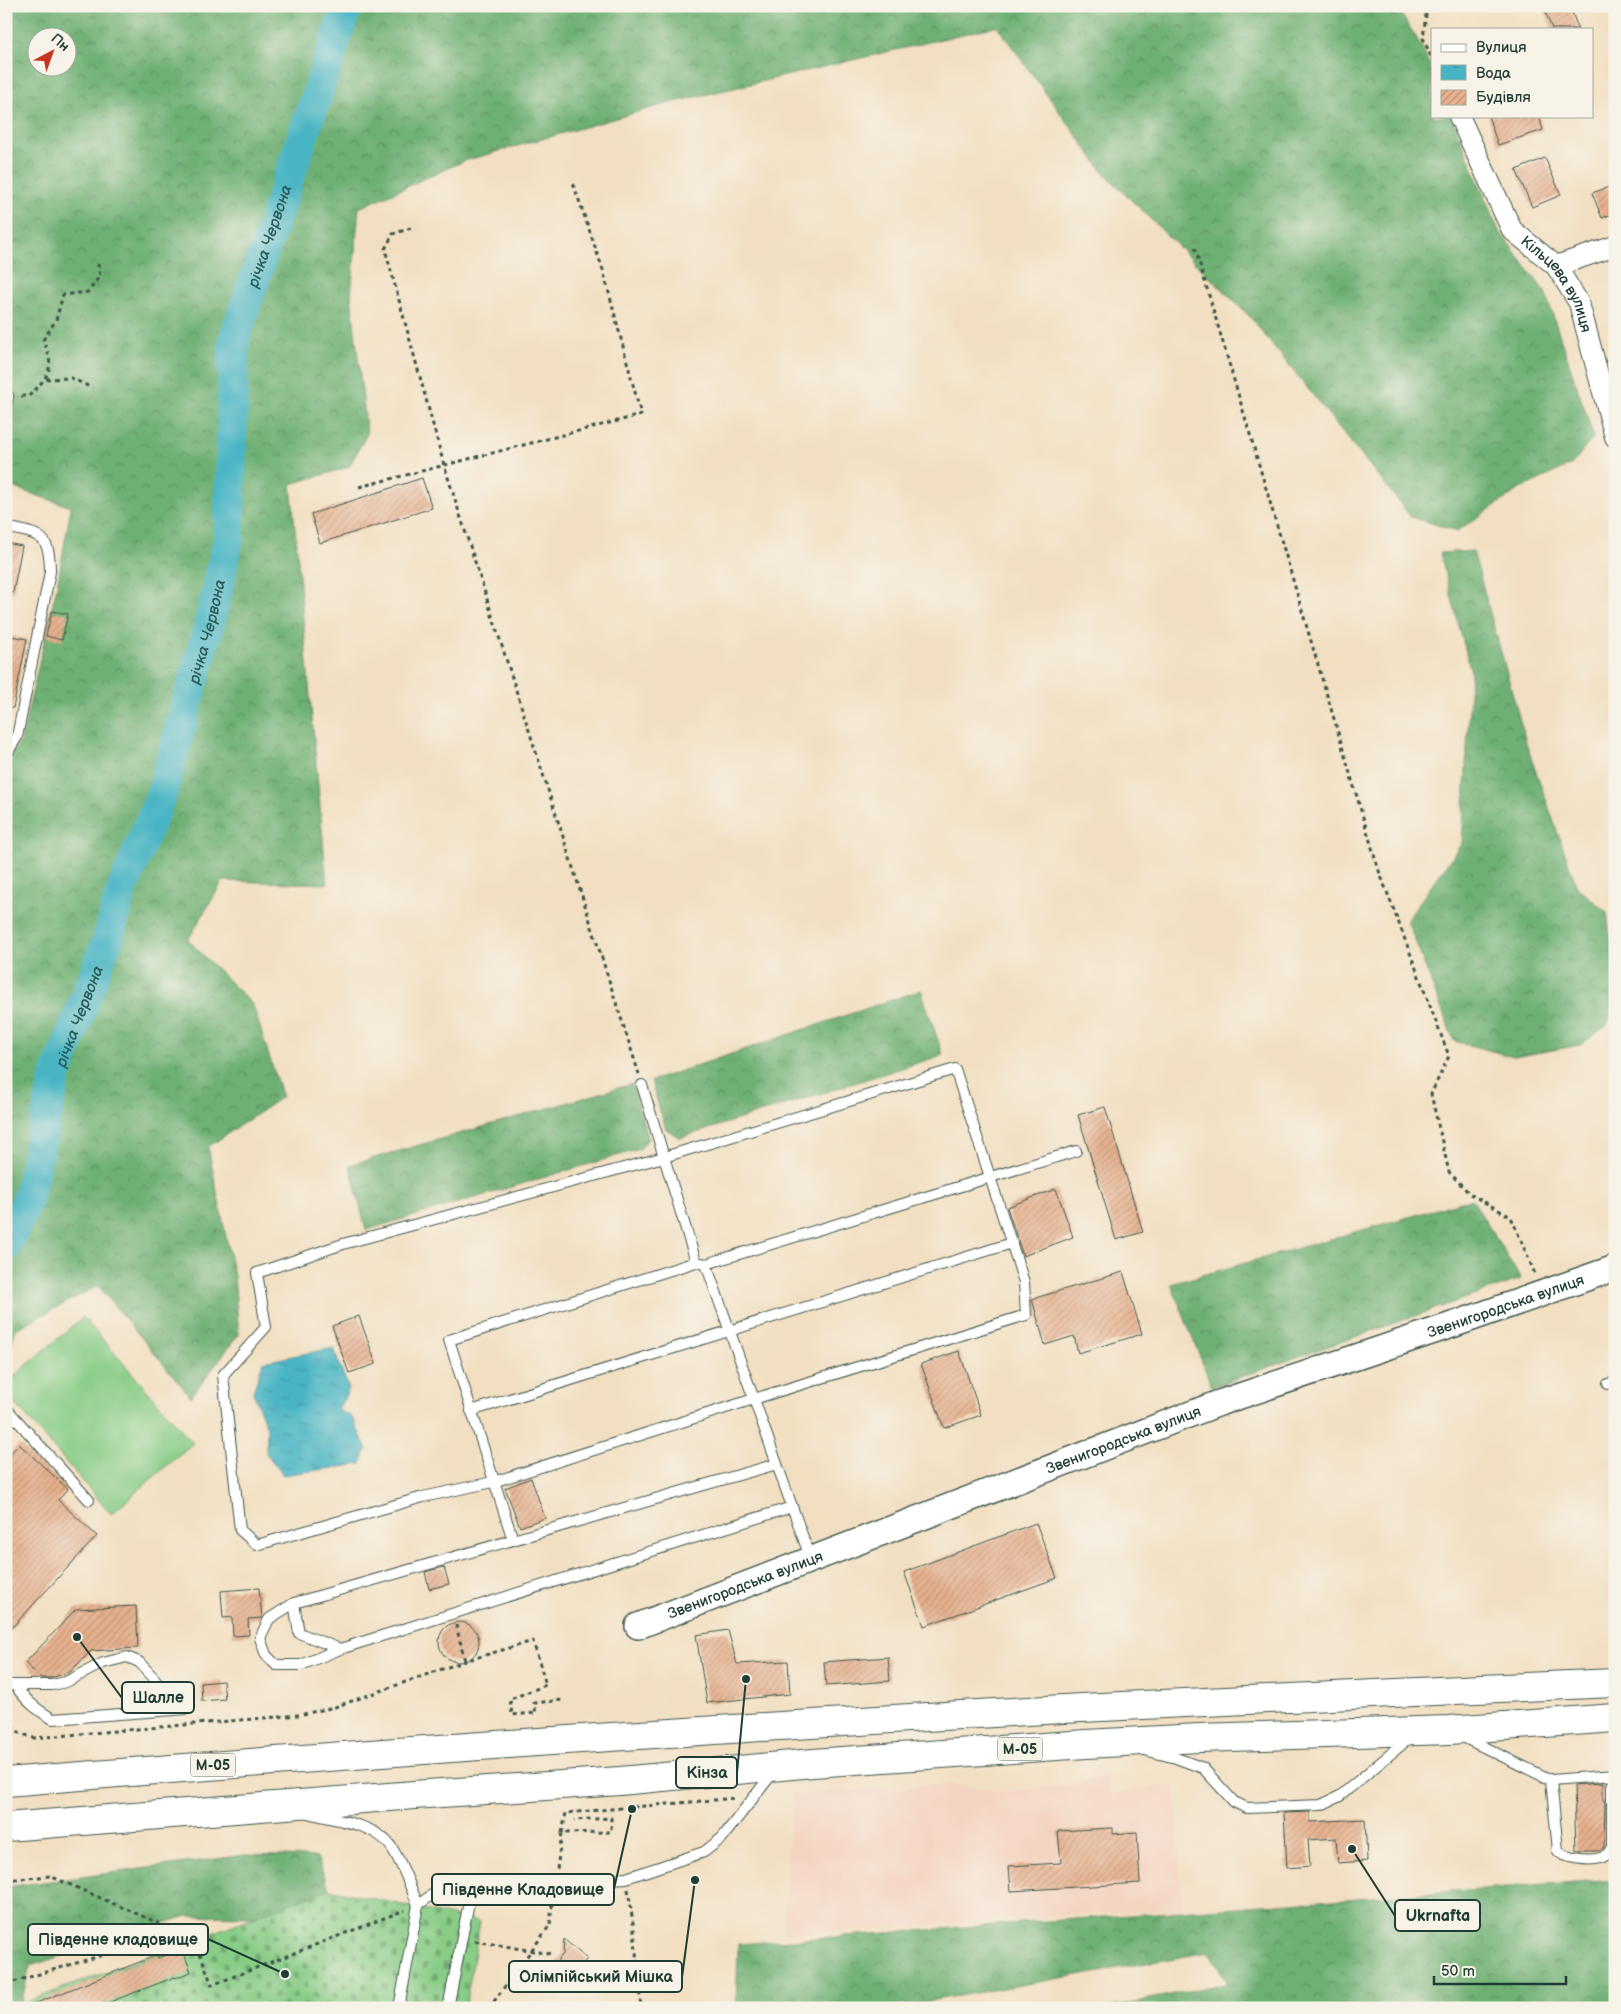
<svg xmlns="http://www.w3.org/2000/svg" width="1621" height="2014" viewBox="0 0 1621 2014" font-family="'Balsamiq Sans',sans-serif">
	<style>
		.built { fill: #f4d3c0 }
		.forest { fill: url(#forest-crowns); stroke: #467654; fill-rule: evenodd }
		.cemetery { fill: url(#cemetery-stones); stroke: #54845d }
		.pitch { fill: #88cc86; stroke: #54845d }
		.water { fill: url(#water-ripples); stroke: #34797c }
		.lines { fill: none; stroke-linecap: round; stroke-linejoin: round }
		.river { stroke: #48b5c4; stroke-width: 31 }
		.building { fill: url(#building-hatch) }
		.service-casing { stroke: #3f5549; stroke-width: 12 }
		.minor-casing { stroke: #3f5549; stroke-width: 22 }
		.tertiary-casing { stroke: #3f5549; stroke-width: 28 }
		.trunk-casing { stroke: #3f5549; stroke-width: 30 }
		.path { stroke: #3f5549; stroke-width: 3; stroke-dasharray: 4 4; stroke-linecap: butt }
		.service { stroke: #fff; stroke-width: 10 }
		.minor { stroke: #fff; stroke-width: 20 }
		.tertiary { stroke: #fff; stroke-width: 25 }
		.trunk { stroke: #fff; stroke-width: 28 }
		.labels { text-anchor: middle; stroke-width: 4; stroke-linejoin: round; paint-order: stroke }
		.shield { fill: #f7f3e8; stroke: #60746a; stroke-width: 1 }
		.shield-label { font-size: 14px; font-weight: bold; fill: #1f3d34 }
		.street-label { font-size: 15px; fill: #1f3d34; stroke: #f7f3e8 }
		.water-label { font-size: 16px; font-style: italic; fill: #295b58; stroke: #f7f3e8 }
		.leader { fill: none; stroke: #1f3d34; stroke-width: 2 }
		.callout-dot { fill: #1f3d34; stroke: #f7f3e8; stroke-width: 2 }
		.callout { fill: #f7f3e8; stroke: #1f3d34; stroke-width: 2 }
		.callout-label { font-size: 16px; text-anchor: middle; font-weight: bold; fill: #1f3d34 }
	</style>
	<defs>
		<pattern id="forest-crowns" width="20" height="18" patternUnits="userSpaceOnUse" patternTransform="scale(1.25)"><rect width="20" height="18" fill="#6eb073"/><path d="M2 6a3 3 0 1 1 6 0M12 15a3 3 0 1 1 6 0" fill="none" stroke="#5a905f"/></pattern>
		<pattern id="cemetery-stones" width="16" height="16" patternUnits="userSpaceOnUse" patternTransform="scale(1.25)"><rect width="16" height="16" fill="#88cc86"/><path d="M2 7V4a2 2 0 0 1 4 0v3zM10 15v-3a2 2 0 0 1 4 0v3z" fill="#6fa76e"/></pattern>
		<pattern id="water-ripples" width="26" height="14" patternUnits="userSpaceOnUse" patternTransform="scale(1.25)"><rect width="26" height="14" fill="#48b5c4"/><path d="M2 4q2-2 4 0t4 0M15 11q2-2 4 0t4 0" fill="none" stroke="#3b94a0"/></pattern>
		<pattern id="building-hatch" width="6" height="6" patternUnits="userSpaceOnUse" patternTransform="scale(1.25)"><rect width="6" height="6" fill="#e7b18e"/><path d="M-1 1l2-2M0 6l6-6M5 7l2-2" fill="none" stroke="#bb9175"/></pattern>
	</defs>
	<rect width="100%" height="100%" fill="#f7f3e8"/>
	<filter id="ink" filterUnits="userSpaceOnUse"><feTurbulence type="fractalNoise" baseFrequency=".02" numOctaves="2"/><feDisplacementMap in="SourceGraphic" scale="10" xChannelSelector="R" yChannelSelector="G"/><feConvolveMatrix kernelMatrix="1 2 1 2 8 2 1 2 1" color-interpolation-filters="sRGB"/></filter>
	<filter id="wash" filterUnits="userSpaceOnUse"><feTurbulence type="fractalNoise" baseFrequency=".0096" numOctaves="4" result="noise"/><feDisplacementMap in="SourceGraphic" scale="20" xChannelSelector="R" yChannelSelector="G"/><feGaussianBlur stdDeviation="1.12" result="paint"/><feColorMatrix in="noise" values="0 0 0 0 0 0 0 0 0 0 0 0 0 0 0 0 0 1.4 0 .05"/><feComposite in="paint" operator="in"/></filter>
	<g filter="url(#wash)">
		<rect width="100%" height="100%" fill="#f2dfc1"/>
		<!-- built -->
		<path class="built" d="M 1108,1773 L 1110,1793 L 1175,1786 L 1182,1908 L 783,1934 L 792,1794 L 948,1784 L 1006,1791 L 1068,1786 Z"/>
		<!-- forest -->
		<g class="forest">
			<path d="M 6,6 L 1396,6 L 1421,45 L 1432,71 L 1432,116 L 1451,116 L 1498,229 L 1545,292 L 1594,437 L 1572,464 L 1520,489 L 1457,531 L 1411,517 L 1251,318 L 1104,173 L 997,26 L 666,104 L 464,161 L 359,208 L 351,296 L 367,434 L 349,467 L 291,484 L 327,884 L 223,881 L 188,940 L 253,1005 L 282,1097 L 208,1147 L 234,1276 L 239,1334 L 191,1397 L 98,1286 L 16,1329 L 6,1362 L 6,761 L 21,741 L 57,586 L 71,507 L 6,485 ZM 38,38 L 68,38 L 68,68 L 38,68 Z"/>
			<path d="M 1473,551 L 1528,749 L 1577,887 L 1607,913 L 1615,971 L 1615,1007 L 1606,1026 L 1580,1045 L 1514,1057 L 1454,1041 L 1407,920 L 1462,843 L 1471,672 L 1440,553 Z"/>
			<path d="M 921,990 L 943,1055 L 680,1138 L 666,1129 L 651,1081 Z"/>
			<path d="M 632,1084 L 648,1139 L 640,1149 L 366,1230 L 350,1165 Z"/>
			<path d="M 1472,1199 L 1521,1279 L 1212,1387 L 1171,1284 Z"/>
			<path d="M 245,1855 L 317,1857 L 329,1889 L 254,1917 L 187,1916 L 30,1966 L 21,2004 L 22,2008 L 6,2008 L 6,1887 Z"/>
			<path d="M 1615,1879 L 1615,2008 L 1105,2008 L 1228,1983 L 1209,1952 L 890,2008 L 736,2008 L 738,1944 Z"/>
		</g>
		<!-- cemetery -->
		<path class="cemetery" d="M 329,1889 L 480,1922 L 465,2008 L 22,2008 L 21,2004 Z"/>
		<!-- pitch -->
		<path class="pitch" d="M 83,1317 L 193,1443 L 111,1514 L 6,1393 L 6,1383 Z"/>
		<!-- water -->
		<path class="water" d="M 333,1348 L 349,1389 L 338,1410 L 352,1417 L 367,1449 L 361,1464 L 283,1475 L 266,1453 L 267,1428 L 253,1392 L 263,1362 Z"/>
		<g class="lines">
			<!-- river -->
			<path class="river" id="s1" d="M 6,1246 L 27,1201 L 56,1075 L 108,939 L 121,892 L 162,793 L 210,622 L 229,536 L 234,339 L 347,6"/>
		</g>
		<g id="blocks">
			<!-- building -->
			<g class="building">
				<path d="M 1543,6 L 1570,6 L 1578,29 L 1552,29 Z"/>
				<path d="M 1488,116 L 1539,116 L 1543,130 L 1498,145 Z"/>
				<path d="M 1545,158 L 1561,195 L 1532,207 L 1516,170 Z"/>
				<path d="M 1615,185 L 1615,213 L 1602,218 L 1592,193 Z"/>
				<path d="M 422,478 L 432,508 L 320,543 L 311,514 Z"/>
				<path d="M 6,543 L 22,546 L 13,593 L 6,592 Z"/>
				<path d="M 52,611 L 68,614 L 62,640 L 46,636 Z"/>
				<path d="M 6,635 L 27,639 L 13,708 L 6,708 Z"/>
				<path d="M 1105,1107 L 1143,1232 L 1116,1240 L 1078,1115 Z"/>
				<path d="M 1056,1189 L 1073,1237 L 1023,1256 L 1007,1207 Z"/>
				<path d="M 1123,1272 L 1142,1334 L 1078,1353 L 1074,1336 L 1045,1345 L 1032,1299 Z"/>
				<path d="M 359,1316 L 376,1364 L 349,1373 L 332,1326 Z"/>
				<path d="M 959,1351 L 981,1415 L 944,1428 L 921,1364 Z"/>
				<path d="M 19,1444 L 68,1489 L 58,1500 L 97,1536 L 6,1634 L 6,1458 Z"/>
				<path d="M 531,1478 L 545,1518 L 520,1527 L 505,1488 Z"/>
				<path d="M 1036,1523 L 1057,1578 L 924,1626 L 904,1572 Z"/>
				<path d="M 444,1567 L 449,1584 L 429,1589 L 425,1572 Z"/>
				<path d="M 259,1588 L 262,1618 L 248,1619 L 249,1635 L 233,1636 L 232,1617 L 223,1618 L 221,1591 Z"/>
				<path d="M 136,1606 L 138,1648 L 91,1651 L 70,1672 L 51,1678 L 41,1678 L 25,1663 L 76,1609 Z"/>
				<circle cx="459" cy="1642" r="20"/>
				<path d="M 728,1630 L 737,1664 L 788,1661 L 790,1694 L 707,1703 L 696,1635 Z"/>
				<path d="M 888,1657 L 890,1681 L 826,1686 L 824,1662 Z"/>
				<path d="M 223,1681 L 225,1699 L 202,1701 L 201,1683 Z"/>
				<path d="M 1603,1783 L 1603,1801 L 1605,1801 L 1604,1847 L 1599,1851 L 1576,1851 L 1574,1785 Z"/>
				<path d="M 1310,1812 L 1310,1822 L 1365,1819 L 1367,1861 L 1338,1863 L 1336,1838 L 1308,1840 L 1310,1866 L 1287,1868 L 1284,1813 Z"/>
				<path d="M 1113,1828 L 1113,1834 L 1137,1832 L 1140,1883 L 1011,1891 L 1009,1866 L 1061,1863 L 1058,1831 Z"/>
				<path d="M 564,1939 L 587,1959 L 570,1978 L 555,1964 L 563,1954 Z"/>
				<path d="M 182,1948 L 191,1972 L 175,1978 L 175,1977 L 94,2008 L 24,2008 L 157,1955 L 158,1958 Z"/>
			</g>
		</g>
	</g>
	<g filter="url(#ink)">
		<use href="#blocks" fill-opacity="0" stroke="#3f5549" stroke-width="1"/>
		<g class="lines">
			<!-- service casing -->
			<g class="service-casing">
				<g id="service">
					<path d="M 6,395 L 8,396 L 6,406"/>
					<path d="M 6,527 C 40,535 50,533 50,572 L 17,737 L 6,755"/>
					<path d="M 955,1069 L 1024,1282 L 1026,1315 L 754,1399 L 493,1482 L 423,1497 L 257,1545 L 240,1530 L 223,1375 L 266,1327 L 257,1273 L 343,1244 L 664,1157 Z"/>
					<path d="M 642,1085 L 696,1262"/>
					<path d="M 706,1264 L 811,1560"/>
					<path d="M 1608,1384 L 1615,1382"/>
					<path d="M 6,1408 L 89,1500"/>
					<path d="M 471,1411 L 1012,1243"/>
					<path d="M 777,1464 L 294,1603 L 299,1633 L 340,1649 L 792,1507"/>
					<path d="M 513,1540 L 449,1340 L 696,1262 L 706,1264 L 1076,1151"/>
					<path d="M 294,1603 L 269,1619 L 260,1638 L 266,1655 L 276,1665 L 301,1665 L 340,1649"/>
					<path d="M 6,1685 L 15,1685 C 26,1701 37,1710 53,1719 L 187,1709"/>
					<path d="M 15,1685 L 52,1685 L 66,1682 L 103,1663 L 127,1657 L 139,1662 L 153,1677 L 174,1710"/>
					<path d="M 1461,1736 L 1551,1780 L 1558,1851 C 1565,1859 1590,1861 1601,1858 C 1607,1857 1609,1852 1612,1847 L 1612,1786 L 1615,1779"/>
					<path d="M 1148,1751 L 1176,1758 L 1203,1768 L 1234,1802 L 1247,1808 L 1321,1805 L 1340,1796 L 1411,1737"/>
					<path d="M 1551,1780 L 1615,1775"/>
					<path d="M 307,1813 C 334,1820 376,1823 392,1848 C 403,1865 410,1886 418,1905"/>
					<path d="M 399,2008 L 418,1905 L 440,1889 L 626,1878 L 704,1852 L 722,1838 L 775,1770"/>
					<path d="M 448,2008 L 472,1887"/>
				</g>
			</g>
			<!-- minor casing -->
			<g class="minor-casing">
				<g id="minor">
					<path id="s2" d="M 1459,116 L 1512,230 L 1556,266 L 1579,303 L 1615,437"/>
					<path d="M 1556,266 L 1615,246"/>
				</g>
			</g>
			<!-- tertiary casing -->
			<g class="tertiary-casing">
				<g id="tertiary">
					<path id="s3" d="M 638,1626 L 1222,1402 L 1455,1324 L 1615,1268"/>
				</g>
			</g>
			<!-- trunk casing -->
			<g class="trunk-casing">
				<g id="trunk">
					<path d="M 6,1782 C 364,1753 722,1728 1081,1708 C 1259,1698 1437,1691 1615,1683"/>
					<path d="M 6,1827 L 427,1794 L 620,1781 L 813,1763 L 1086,1744 L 1199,1738 L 1449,1730 L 1615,1718"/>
				</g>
			</g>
			<!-- path -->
			<g class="path">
				<path d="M 1427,6 L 1423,38 L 1432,59"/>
				<path d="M 411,228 L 393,234 L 385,249 L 444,465 L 639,1074"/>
				<path d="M 1195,248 L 1378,868 L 1449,1056 L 1431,1094 L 1449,1172 L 1470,1194 L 1511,1217 L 1535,1274"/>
				<path d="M 46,379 L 71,378 L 92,388"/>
				<path d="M 21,396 L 29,396 C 49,376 56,368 43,340 L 56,320 L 63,295 L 88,292 L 100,276 L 98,264"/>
				<path d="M 359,487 L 641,415 L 603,270 L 573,183"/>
				<path d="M 456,1625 L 465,1661"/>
				<path d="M 6,1720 L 20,1733 L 34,1738 L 299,1715 L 335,1707 L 465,1661 L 533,1641 L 546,1685 L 510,1699 L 512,1715 L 536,1713 L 534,1703 L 563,1700"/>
				<path d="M 562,1833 L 566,1813 L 736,1798"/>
				<path d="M 557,1869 L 562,1833 L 611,1832 L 611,1818 L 574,1820"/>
				<path d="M 6,1880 L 50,1876 L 179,1932"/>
				<path d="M 628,1889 L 634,1930 L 641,2008"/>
				<path d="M 475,1941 L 551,1954"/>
				<path d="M 6,1984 L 180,1932 L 192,1932 L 212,1985 L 405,1910"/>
				<path d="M 489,2008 L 550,1925 L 553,1895"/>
			</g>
			<!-- service -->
			<use href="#service" class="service"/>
			<!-- minor -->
			<use href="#minor" class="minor"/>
			<!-- tertiary -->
			<use href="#tertiary" class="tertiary"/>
			<!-- trunk -->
			<use href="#trunk" class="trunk"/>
		</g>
	</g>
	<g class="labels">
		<!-- shield labels -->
		<g class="shield">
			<rect x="997.5" y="1737.5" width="45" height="23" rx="4"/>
			<rect x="190.5" y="1753.5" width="45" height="23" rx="4"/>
		</g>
		<g class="shield-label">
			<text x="1020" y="1754">М-05</text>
			<text x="213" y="1770">М-05</text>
		</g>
		<!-- street labels -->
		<g class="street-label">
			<text dy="5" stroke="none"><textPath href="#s2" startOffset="198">Кільцева вулиця</textPath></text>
			<text dy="5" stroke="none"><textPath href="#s3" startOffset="925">Звенигородська вулиця</textPath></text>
			<text dy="5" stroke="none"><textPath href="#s3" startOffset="520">Звенигородська вулиця</textPath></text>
			<text dy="5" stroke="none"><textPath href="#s3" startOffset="115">Звенигородська вулиця</textPath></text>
		</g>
		<!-- water labels -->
		<g class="water-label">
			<text dy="6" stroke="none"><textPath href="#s1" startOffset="1052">річка Червона</textPath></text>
			<text dy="6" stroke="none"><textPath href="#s1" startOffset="648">річка Червона</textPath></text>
			<text dy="6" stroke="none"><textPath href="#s1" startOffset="242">річка Червона</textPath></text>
		</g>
	</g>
	<!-- callouts -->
	<path class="leader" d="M77 1637L122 1698M746 1679L737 1773M632 1809L614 1889M1352 1849L1395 1916M285 1974L208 1939M695 1880L682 1977"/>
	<g class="callout-dot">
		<circle cx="77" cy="1637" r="5"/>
		<circle cx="746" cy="1679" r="5"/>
		<circle cx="632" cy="1809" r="5"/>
		<circle cx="1352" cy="1849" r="5"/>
		<circle cx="285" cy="1974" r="5"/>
		<circle cx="695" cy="1880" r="5"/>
	</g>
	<g class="callout">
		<rect x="122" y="1682" width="72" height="31" rx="5"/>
		<rect x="676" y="1757" width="61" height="31" rx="5"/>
		<rect x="432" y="1874" width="182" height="31" rx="5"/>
		<rect x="1395" y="1900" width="85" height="31" rx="5"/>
		<rect x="28" y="1924" width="180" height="31" rx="5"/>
		<rect x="509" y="1961" width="173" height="31" rx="5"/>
	</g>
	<g class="callout-label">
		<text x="158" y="1703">Шалле</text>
		<text x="707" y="1778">Кінза</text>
		<text x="523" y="1895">Південне Кладовище</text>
		<text x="1438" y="1921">Ukrnafta</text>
		<text x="118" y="1945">Південне кладовище</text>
		<text x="596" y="1982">Олімпійський Мішка</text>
	</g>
	<!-- margin -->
	<rect width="1621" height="2014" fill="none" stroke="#f7f3e8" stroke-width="25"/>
	<!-- legend -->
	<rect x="1431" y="28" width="162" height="90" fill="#f7f3e8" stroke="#a1aaa0"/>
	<rect x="1441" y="44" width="25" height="8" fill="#ffffff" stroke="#a1aaa0"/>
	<text x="1476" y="52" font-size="15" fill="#1f3d34">Вулиця</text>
	<rect x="1441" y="65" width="25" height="15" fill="url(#water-ripples)" stroke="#a1aaa0"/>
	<text x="1476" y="78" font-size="15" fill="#1f3d34">Вода</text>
	<rect x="1441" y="90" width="25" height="15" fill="url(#building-hatch)" stroke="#a1aaa0"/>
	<text x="1476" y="102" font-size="15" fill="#1f3d34">Будівля</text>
	<!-- north arrow -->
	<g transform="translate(52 52) rotate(41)"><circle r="24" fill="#f7f3e8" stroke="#a1aaa0"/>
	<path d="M0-4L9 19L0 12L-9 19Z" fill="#c8321e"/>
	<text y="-8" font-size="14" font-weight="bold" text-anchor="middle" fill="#1f3d34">Пн</text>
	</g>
	<!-- scale -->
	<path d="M1434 1976v8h132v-8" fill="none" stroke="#1f3d34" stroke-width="2.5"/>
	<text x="1441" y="1976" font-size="15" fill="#1f3d34" stroke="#f7f3e8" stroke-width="4" paint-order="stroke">50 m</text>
</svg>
